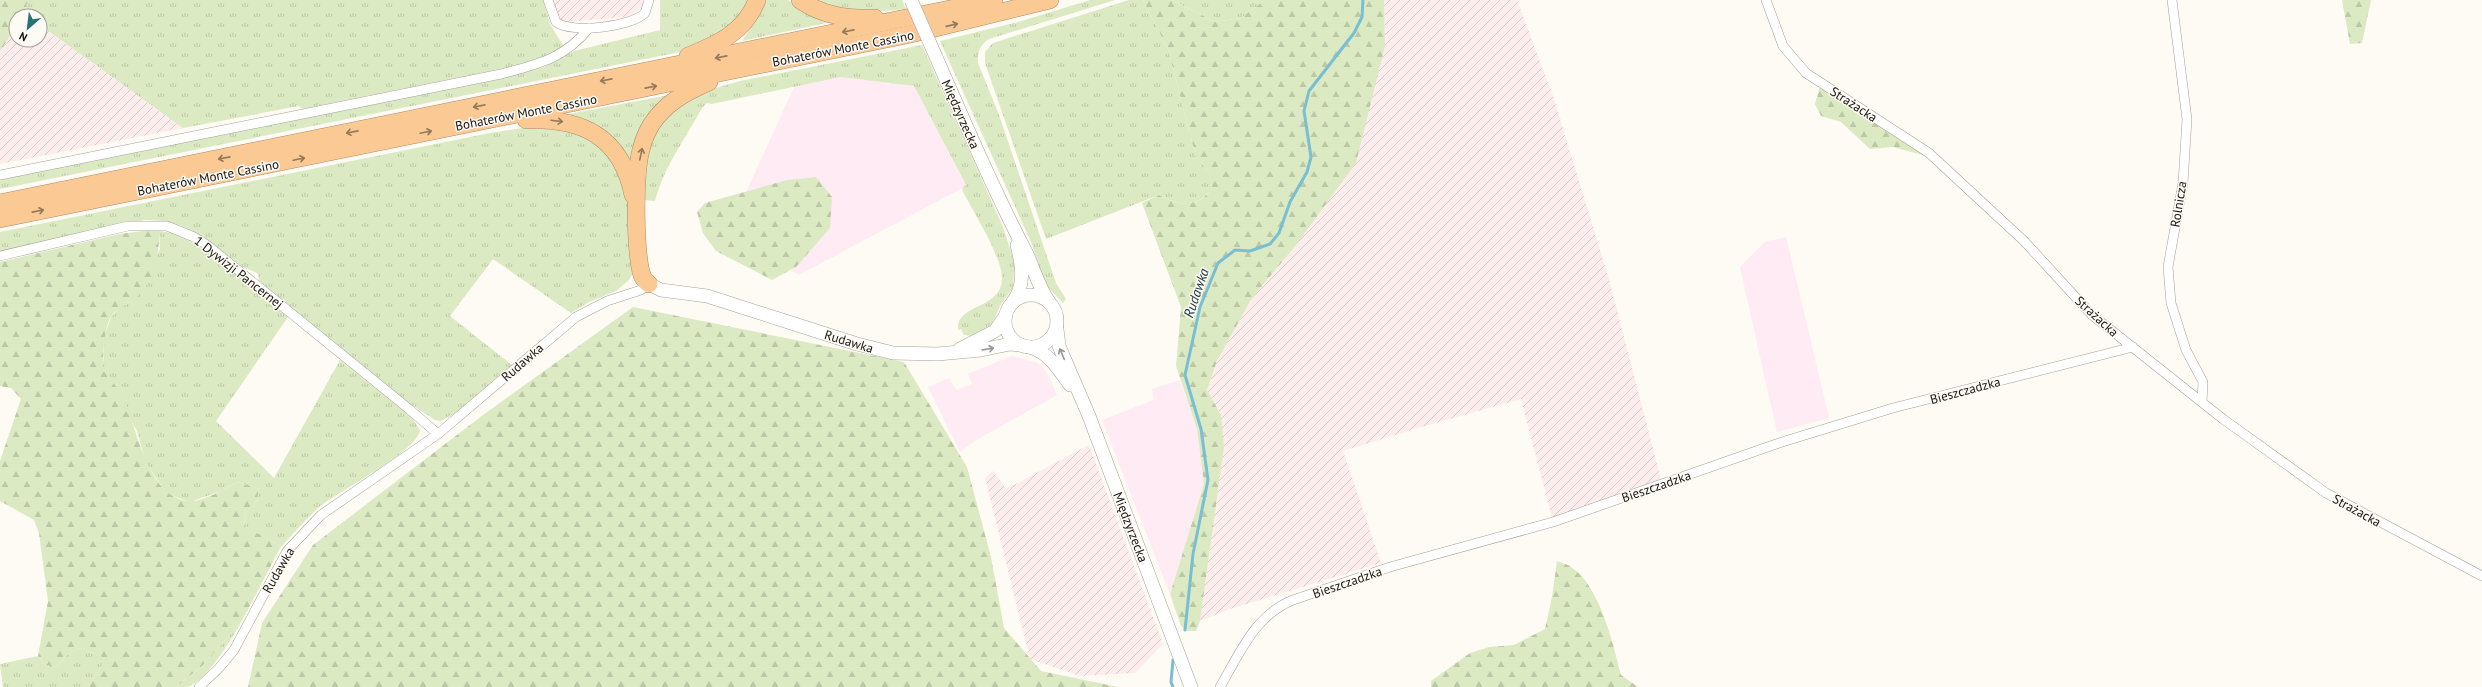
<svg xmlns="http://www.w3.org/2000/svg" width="2482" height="687" viewBox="0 0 2482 687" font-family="'PT Sans',sans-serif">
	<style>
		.commercial { fill: #feebf4 }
		.industrial { fill: url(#industrial-furrows) }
		.grass { fill: url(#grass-tufts) }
		.forest { fill: url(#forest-firs) }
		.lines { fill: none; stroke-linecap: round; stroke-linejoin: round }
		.stream { stroke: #78bfd3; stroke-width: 3 }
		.street-casing { stroke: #a5a099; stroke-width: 10 }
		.secondary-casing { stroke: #a5a099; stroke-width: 14 }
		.highway-casing { stroke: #ab8b66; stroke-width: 18 }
		.street { stroke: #fff; stroke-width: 9 }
		.secondary { stroke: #fff; stroke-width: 13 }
		.highway { stroke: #fbca94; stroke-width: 17 }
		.secondary-bridge-casing { stroke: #a5a099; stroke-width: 14; stroke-linecap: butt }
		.secondary-bridge { stroke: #fff; stroke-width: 13 }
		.oneway { stroke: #94795a }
		.oneway2 { stroke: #979694 }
		.labels { text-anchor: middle; stroke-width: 3; stroke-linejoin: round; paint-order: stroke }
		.street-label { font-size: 13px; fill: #171512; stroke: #fefaf4 }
		.water-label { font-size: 14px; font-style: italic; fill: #13363f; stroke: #fefaf4 }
	</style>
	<defs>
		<pattern id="industrial-furrows" width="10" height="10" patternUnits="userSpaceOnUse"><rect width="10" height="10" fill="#fdecec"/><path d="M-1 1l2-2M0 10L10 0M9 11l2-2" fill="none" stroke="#d8cac9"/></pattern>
		<pattern id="grass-tufts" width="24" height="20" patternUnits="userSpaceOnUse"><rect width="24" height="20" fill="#dceac3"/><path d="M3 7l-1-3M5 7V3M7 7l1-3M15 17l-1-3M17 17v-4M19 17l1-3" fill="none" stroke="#bcc8a6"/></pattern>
		<pattern id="forest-firs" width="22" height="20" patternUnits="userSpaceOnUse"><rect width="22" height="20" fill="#dceac3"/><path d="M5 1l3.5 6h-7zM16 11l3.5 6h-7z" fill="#bcc8a6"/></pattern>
	</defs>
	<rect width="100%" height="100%" fill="#fefaf4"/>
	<!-- commercial -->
	<g class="commercial">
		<path d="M 841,77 L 914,86 L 966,186 L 799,275 L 729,230 L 794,87 Z"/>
		<path d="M 1786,237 L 1829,418 L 1777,432 L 1740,267 L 1765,242 Z"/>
		<path d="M 1012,356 L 1035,362 L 1041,366 L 1047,373 L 1057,395 L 978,439 L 960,452 L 928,387 L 949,378 L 956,390 L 972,384 L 968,374 Z"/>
		<path d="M 1180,380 L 1197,429 L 1204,484 L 1170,594 L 1102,420 L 1154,400 L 1152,389 Z"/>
	</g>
	<!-- industrial -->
	<g class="industrial">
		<path d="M 551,0 L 643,0 L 643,5 L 635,14 L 627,17 L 565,22 L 559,20 Z"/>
		<path d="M 1384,0 L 1517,0 L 1554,99 L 1610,283 L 1661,480 L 1553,522 L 1521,399 L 1418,428 L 1343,451 L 1381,563 L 1230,609 L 1200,621 L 1210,546 L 1221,415 L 1207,391 L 1217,361 L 1252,298 L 1293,249 L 1385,46 Z"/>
		<path d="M 40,25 L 183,128 L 0,164 L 0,51 L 16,27 L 16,40 L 40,40 Z"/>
		<path d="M 1089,445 L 1163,644 L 1135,673 L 1080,676 L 1030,659 L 985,478 L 993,471 L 1006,489 Z"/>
	</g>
	<!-- grass -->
	<g class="grass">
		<path d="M 28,0 L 543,0 L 550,24 L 564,47 L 541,59 L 500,69 L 302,109 L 299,106 L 183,128 L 40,25 L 40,16 L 24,14 Z"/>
		<path d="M 660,0 L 751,0 L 732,28 L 685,51 L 0,189 L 0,178 L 503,78 L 544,67 L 574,51 L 660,30 Z"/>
		<path d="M 766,0 L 788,0 L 801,11 L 826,23 L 742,41 L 759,15 Z"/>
		<path d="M 811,0 L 902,0 L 906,9 C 868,13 847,13 811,0 Z"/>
		<path d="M 1090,0 L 1115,0 L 989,39 C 980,45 977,52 978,63 L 999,115 L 1056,283 L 1066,299 L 1063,303 L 1045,284 L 1031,242 L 940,41 L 1018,22 Z"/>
		<path d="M 1129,0 L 1143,0 L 1168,49 L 1196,157 L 1210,173 L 1212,189 C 1196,208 1180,206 1159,195 L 1046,239 L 985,63 L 985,52 L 993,43 Z"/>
		<path d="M 1172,0 L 1265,0 L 1241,18 L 1215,22 Z"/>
		<path d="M 922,45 L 1003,227 L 1017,270 L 1014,271 L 1013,288 L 1001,304 L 992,324 L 971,336 L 964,335 L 961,329 L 958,330 C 956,303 1002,310 1002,278 C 1002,257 973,211 963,192 L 962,188 L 966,185 L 914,86 L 841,77 L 712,104 L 707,103 L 702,108 C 685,139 664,167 655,201 L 644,200 L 648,147 L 665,115 L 702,92 L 740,81 Z"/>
		<path d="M 669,95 L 633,169 L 583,120 L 569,114 Z"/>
		<path d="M 541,125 L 589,137 L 615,163 L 628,200 L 633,273 L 629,280 L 616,291 L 589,302 L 571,313 L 493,259 L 450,316 L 512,365 L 459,411 L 441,421 L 435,420 L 412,405 L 259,281 L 258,274 C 253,270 247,270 242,267 C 207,242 192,220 145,220 L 0,251 L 0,232 L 490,133 Z"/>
		<path d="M 159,231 C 197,233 258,293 288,317 L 216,421 L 274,478 L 340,360 L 412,418 L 420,430 C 417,452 338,491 318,508 C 304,521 292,535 280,548 L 274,542 L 245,528 L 244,515 L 257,500 L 259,489 L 238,482 L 221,491 L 190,502 L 167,494 L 146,463 L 137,431 L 103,370 L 104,337 L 111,317 L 119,308 L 132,301 L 160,249 Z"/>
		<path d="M 243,619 C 232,638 209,678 188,687 C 185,687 180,687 176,687 L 203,665 Z"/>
		<path d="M 80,648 L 104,657 L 103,664 L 88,687 L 3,687 L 0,664 L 38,656 L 45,665 L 56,667 L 67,655 Z"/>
	</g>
	<!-- forest -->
	<g class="forest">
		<path d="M 0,0 L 28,0 L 24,14 L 16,16 L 16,27 L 0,51 Z"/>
		<path d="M 1143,0 L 1172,0 L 1215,22 L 1241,18 L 1265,0 L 1384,0 L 1385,46 L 1356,163 L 1293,249 L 1252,298 L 1217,361 L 1207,390 L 1221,415 L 1224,447 L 1200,621 L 1196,631 L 1188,631 L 1181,626 L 1170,594 L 1204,484 L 1197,429 L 1176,366 L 1181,307 L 1142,203 L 1159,195 C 1179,206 1197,208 1212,189 L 1210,173 L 1196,157 L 1168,49 Z"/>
		<path d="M 2342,0 L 2371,0 L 2362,43 L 2350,44 Z"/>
		<path d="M 1820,87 L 1926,156 L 1893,147 L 1870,149 L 1841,122 L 1821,116 L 1815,104 Z"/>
		<path d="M 816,177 L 832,197 L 830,228 L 796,267 L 772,280 L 716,251 L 703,233 L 697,212 L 705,203 L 787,180 Z"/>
		<path d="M 143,231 L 159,231 C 160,256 153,285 132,301 C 124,306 115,309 110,318 C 103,334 103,353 103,370 C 108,377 115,384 120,392 C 137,422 146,500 190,501 C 202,502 227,488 238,482 L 259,489 L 257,500 L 244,515 L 245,527 L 274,542 L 280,548 L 243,619 L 203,665 L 176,687 L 88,687 L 103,664 L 103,657 L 80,648 L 67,655 L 56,667 L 45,665 L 38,656 L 48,601 L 39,533 L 34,520 L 0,501 L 0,461 L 21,399 L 11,388 L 0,386 L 0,262 L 119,234 Z"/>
		<path d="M 633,307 L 904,362 L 967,467 L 991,557 L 1004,628 L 1041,671 L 1118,687 L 248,687 L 262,623 L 313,545 L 483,415 Z"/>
		<path d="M 1557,561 C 1561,563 1568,564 1571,567 C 1600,586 1613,644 1621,675 L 1638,687 L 1431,687 L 1431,681 L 1470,653 L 1489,647 L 1514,645 L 1545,629 L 1552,597 Z"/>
	</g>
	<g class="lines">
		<!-- stream -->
		<g class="stream">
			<path d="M 1185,630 L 1193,554 L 1208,480 L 1201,429 L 1185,375 L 1200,307 L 1218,263 L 1235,250 L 1250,251 L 1270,244 L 1279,233 L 1290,202 L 1307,172 L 1311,157 L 1304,111 L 1309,91 L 1354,33 L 1362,17 L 1363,0"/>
			<path d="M 1173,660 L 1171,682 L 1173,687"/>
		</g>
		<!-- street casing -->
		<g class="street-casing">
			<g id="street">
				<path d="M 548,0 L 556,22 C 572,34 631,27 645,13 L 649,0"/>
				<path d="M 1766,0 L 1783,46 L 1806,73 L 1929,153 L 2024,241 L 2092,315 L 2223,419 L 2326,493 L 2482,576"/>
				<path d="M 2172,0 L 2187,119 L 2183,183 L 2168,267 L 2171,303 L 2186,350 L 2203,382 L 2202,402"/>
				<path d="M 0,175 L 501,74 C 538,64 564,59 589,28"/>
				<path d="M 0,256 L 128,226 L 167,226 L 194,237 L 207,245 L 409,409 L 438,434"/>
				<path d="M 199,687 L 219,668 L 234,650 L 287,551 L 321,515 L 438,434 L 576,317 L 607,301 L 641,290 L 649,284"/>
				<path d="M 1220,687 C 1240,653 1255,615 1293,600 L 1390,567 L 1553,522 L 1779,443 L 1893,408 L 2133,347"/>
			</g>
		</g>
		<!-- secondary casing -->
		<g class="secondary-casing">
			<g id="secondary">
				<path d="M 936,57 C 965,123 993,189 1026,252 C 1034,269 1038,286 1049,302"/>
				<path d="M 649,284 L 661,290 L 707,296 L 857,344 L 893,353 L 938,354 L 981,350 L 1010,344 L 1021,345"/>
				<circle cx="1031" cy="321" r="26"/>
				<path d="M 1012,303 C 1026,286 1022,265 1017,245"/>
				<path d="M 1057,329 L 1059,346 L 1089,416 L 1191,687"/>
				<path d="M 1029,347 C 1049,352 1059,370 1070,385"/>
				<path d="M 960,349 L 995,331 L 1006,315"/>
			</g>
		</g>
		<!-- highway casing -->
		<g class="highway-casing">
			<g id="highway">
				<path d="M 800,0 C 823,16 848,19 875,18"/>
				<path d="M 688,56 C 718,44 745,32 757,0"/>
				<path d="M 526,120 C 582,118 621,136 633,195"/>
				<path d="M 0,203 L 994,0"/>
				<path d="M 0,219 L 911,34 L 1050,0"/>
				<path d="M 649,284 C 645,281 642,277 641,272 C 635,246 635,186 639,159 C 641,147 645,135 651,125 C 665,103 686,92 709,82"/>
			</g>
		</g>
		<!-- street -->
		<use href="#street" class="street"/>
		<!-- secondary -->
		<use href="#secondary" class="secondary"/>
		<!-- highway -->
		<use href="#highway" class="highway"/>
		<!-- secondary-bridge casing -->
		<g class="secondary-bridge-casing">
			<path id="secondary-bridge" d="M 911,0 L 936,57"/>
		</g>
		<!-- secondary-bridge -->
		<use href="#secondary-bridge" class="secondary-bridge"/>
	</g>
	<!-- one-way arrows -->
	<defs><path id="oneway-shaft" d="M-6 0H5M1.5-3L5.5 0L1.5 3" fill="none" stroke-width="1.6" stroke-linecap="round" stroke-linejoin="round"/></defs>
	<g class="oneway">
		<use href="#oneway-shaft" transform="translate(952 25) rotate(-13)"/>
		<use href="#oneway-shaft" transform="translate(848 31) rotate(169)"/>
		<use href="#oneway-shaft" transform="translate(721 57) rotate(169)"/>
		<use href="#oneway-shaft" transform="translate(606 80) rotate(169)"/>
		<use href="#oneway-shaft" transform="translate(651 87) rotate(-11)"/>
		<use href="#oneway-shaft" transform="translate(479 106) rotate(169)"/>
		<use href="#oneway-shaft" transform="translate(557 121) rotate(7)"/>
		<use href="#oneway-shaft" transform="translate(352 132) rotate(169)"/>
		<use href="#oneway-shaft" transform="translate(426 132) rotate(-12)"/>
		<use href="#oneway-shaft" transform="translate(641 154) rotate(-78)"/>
		<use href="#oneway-shaft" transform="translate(224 158) rotate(169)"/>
		<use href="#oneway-shaft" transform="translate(299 159) rotate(-12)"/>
		<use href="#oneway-shaft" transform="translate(38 211) rotate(-11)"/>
	</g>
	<g class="oneway2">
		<use href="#oneway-shaft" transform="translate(988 349) rotate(-10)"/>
		<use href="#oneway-shaft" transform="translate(1062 354) rotate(-113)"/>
	</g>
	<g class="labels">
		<!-- street labels -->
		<g class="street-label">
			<text transform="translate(843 48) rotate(-11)" y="5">Bohaterów Monte Cassino</text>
			<text transform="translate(1854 104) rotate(33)" y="5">Strażacka</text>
			<text transform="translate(526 112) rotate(-11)" y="5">Bohaterów Monte Cassino</text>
			<text transform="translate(961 114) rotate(66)" y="5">Międzyrzecka</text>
			<text transform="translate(208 177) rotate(-11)" y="5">Bohaterów Monte Cassino</text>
			<text transform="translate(2178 204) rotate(-81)" y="5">Rolnicza</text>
			<text transform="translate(239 272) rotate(38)" y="5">1 Dywizji Pancernej</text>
			<text transform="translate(2097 316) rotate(42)" y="5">Strażacka</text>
			<text transform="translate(849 341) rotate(17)" y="5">Rudawka</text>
			<text transform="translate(522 362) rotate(-41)" y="5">Rudawka</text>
			<text transform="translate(1965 390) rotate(-15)" y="5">Bieszczadzka</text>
			<text transform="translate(1656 486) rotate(-19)" y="5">Bieszczadzka</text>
			<text transform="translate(2357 510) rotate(29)" y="5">Strażacka</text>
			<text transform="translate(1131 527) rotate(69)" y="5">Międzyrzecka</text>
			<text transform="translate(278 570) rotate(-60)" y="5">Rudawka</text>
			<text transform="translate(1347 582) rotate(-19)" y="5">Bieszczadzka</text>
		</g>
		<!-- water labels -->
		<g class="water-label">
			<text transform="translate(1196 293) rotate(-71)" y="5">Rudawka</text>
		</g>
	</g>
	<!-- north arrow -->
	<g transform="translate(28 28) rotate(208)"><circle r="19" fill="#fefaf4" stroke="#a29e9a"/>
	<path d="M0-3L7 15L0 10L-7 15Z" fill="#297378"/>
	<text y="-6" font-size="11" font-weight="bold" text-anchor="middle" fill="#171512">N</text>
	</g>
</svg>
